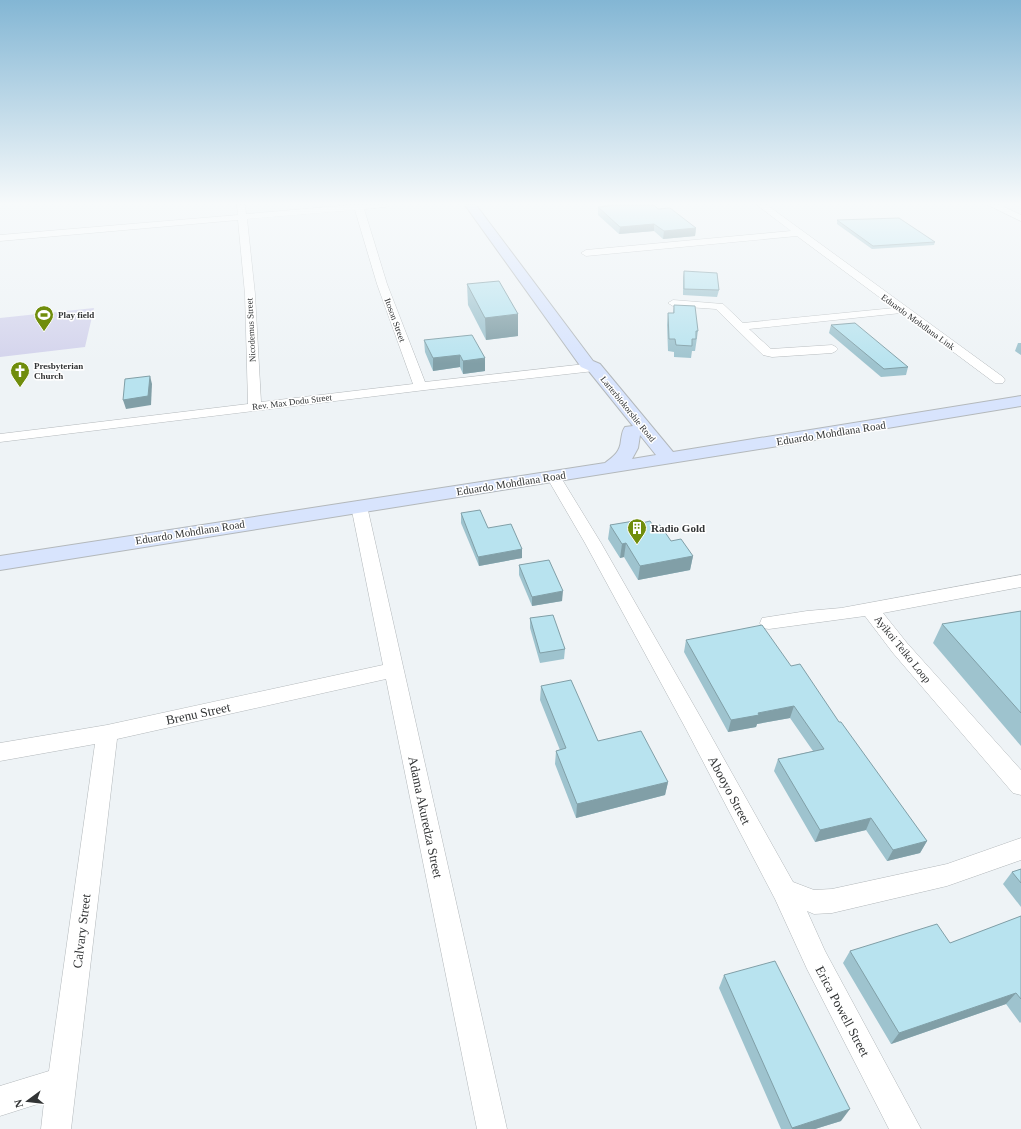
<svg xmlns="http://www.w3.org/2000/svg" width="1021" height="1129" viewBox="0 0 1021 1129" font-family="Georgia,serif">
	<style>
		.green { fill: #d3d3ec }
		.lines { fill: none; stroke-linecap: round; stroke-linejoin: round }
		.street-casing { stroke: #b3b8bb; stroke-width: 1 }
		.secondary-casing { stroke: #b3b8bb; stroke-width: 2 }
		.street { fill: #fff; fill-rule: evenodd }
		.secondary { fill: #d8e4fd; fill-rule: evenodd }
		.wall { fill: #9ec3ce }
		.shaded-wall { fill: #819fa7 }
		.building { fill: #b8e3ef; stroke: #819fa7 }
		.labels { text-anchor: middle; stroke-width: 3; stroke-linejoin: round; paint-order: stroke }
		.far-poi-label { font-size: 9px; font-weight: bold; fill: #323435; stroke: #fff; text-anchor: start }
		.far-street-label { font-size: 9px; fill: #323435; stroke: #fff }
		.street-label { font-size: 11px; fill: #323435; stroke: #fff }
		.poi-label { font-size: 11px; font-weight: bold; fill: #323435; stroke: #fff; text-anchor: start }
		.near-street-label { font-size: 13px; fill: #323435; stroke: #fff }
	</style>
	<rect width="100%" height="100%" fill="#eef3f6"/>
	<!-- green -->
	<path class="green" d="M 94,308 L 85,347 L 0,357 L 0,318 Z"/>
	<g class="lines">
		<!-- street casing -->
		<g class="street-casing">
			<g id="street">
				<path d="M 237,205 L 245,205 L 246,214 L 351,205 L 390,205 L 386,207 L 364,209 L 387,284 L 425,382 L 594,363 L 598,364 L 600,367 L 598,370 L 594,371 L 425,390 L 0,442 L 0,434 L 248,404 L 245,294 L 238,220 L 0,241 L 0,235 L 238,215 ZM 355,210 L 377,284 L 413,384 L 261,402 L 255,294 L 247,219 Z"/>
				<path d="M 757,205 L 767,205 L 1003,377 L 1005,380 L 1003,383 L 995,383 L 901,313 L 749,329 L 771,349 L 832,345 L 836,347 L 838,349 L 836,351 L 832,353 L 772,357 L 763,355 L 716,309 L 673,306 L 668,303 L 673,300 L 723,304 L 743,323 L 894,308 L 797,236 L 586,256 L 581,253 L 586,250 L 791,231 Z"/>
				<path d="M 988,205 L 1000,205 L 1021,215 L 1021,221 Z"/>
				<path d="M 553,472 L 558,473 L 560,476 L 601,543 L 701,718 L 793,882 L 814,890 L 832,889 L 947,864 L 1021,838 L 1021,860 L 947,886 L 832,913 L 814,914 L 807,911 L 825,951 L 921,1129 L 889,1129 L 807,969 L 775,899 L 686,729 L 585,543 L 546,476 L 548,473 Z"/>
				<path d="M 359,501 L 365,503 L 367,506 L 507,1129 L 477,1129 L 386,679 L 117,739 L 71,1129 L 41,1129 L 44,1102 L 0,1116 L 0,1086 L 49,1071 L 95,744 L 0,761 L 0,743 L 107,725 L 383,665 L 351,506 L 353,503 Z"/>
				<path d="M 1021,575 L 1021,587 L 883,613 L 907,643 L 1021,770 L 1021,795 L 1013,793 L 893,653 L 865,616 L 769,629 L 762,628 L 760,623 L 762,618 L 807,611 L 841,608 Z"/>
			</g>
		</g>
		<!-- secondary casing -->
		<g class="secondary-casing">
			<path id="secondary" d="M 465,205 L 476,205 L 593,361 L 600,364 L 673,452 L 1021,396 L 1021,406 L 766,448 L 0,570 L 0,556 L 605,463 C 614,456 620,452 621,440 C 622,435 622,431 625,427 L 633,426 L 588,370 L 581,367 ZM 640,435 L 656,455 L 632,459 L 638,448 Z"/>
		</g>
		<!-- street -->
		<use href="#street" class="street"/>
		<!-- secondary -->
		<use href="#secondary" class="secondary"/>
	</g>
	<!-- wall -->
	<g class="wall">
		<path d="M 603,205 L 654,205 L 658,209 L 696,228 L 695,236 L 663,239 L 654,231 L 619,234 L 598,215 L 598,207 L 604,207 Z"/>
		<path d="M 837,220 L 935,242 L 934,245 L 872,249 L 837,224 Z"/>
		<path d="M 684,271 L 719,290 L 717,297 L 683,295 L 683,277 Z"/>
		<path d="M 467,284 L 518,314 L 518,336 L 486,340 L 468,305 Z"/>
		<path d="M 674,305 L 698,331 L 695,351 L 692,351 L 691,358 L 674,357 L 674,352 L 668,351 L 667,325 L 668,313 L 673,313 Z"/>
		<path d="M 831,325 L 908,367 L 906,375 L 881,377 L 829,333 Z"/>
		<path d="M 424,340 L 485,358 L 485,371 L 463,374 L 460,367 L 433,371 L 425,352 Z"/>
		<path d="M 1018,343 L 1021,343 L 1021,355 L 1015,351 Z"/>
		<path d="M 461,513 L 488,528 L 522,549 L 522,558 L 479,566 L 461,523 Z"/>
		<path d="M 642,523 L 654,527 L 671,541 L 693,556 L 690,570 L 638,580 L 624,557 L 620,558 L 608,539 L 610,525 Z"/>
		<path d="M 519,565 L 562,601 L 532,606 L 519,575 Z"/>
		<path d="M 1021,611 L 1021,746 L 933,643 L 942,624 Z"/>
		<path d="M 530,618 L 565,649 L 564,659 L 540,663 L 530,628 Z"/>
		<path d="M 686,640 L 791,666 L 839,722 L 927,841 L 920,853 L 887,861 L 866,830 L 815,842 L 774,771 L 778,759 L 813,751 L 790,718 L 757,724 L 756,727 L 728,732 L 684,652 Z"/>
		<path d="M 541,686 L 598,741 L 668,782 L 665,795 L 576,818 L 555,764 L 556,751 L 560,750 L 540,700 Z"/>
		<path d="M 1021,869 L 1021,907 L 1003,884 L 1012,872 Z"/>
		<path d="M 1021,916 L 1021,1022 L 1020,1023 L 1006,1004 L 891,1044 L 843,963 L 850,951 L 950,943 Z"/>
		<path d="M 724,975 L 841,1121 L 815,1129 L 781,1129 L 719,988 Z"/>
	</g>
	<!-- shaded-wall -->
	<g class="shaded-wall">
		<path d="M 654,224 L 654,231 L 619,234 L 620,227 Z"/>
		<path d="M 696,228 L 695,236 L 663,239 L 664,231 Z"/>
		<path d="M 518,314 L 518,336 L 486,340 L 485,318 Z"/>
		<path d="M 460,355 L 460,367 L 433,371 L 433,358 Z"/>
		<path d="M 485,358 L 485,371 L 463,374 L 463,361 Z"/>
		<path d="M 150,376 L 152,384 L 151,405 L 126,409 L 123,400 Z"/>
		<path d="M 626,543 L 624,557 L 620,558 L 622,544 Z"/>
		<path d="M 522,549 L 522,558 L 479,566 L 478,557 Z"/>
		<path d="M 693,556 L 690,570 L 638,580 L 640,566 Z"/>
		<path d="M 563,591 L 562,601 L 532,606 L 532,597 Z"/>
		<path d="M 794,706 L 790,718 L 757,724 L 756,727 L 728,732 L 731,720 L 758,713 Z"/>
		<path d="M 668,782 L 665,795 L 576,818 L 577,804 Z"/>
		<path d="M 871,818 L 866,830 L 815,842 L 820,830 Z"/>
		<path d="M 927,841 L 920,853 L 887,861 L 893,850 Z"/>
		<path d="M 1016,993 L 1006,1004 L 891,1044 L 899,1033 Z"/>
		<path d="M 850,1109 L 841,1121 L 815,1129 L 792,1129 L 792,1128 Z"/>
	</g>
	<!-- building -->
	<g class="building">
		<path d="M 610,205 L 654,205 L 658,209 L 670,208 L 696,228 L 664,231 L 654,224 L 620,227 L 598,207 L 610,206 Z"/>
		<path d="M 899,218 L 935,242 L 873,246 L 837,220 Z"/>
		<path d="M 684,271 L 717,273 L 719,290 L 684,289 Z"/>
		<path d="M 499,281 L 518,314 L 485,318 L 467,284 Z"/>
		<path d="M 674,305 L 695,306 L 698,331 L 696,331 L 696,339 L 692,339 L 692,346 L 676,345 L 675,339 L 669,339 L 668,313 L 674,313 Z"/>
		<path d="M 855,323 L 908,367 L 884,369 L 831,325 Z"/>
		<path d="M 472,335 L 485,358 L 463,361 L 460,355 L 433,358 L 424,340 Z"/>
		<path d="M 150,376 L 148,396 L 123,400 L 125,379 Z"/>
		<path d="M 480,510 L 488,528 L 511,524 L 522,549 L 478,557 L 461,513 Z"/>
		<path d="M 640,520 L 642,523 L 650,521 L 654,527 L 660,525 L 671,541 L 681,539 L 693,556 L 640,566 L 626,543 L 622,544 L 610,525 Z"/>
		<path d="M 549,560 L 563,591 L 532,597 L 519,565 Z"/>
		<path d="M 1021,611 L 1021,713 L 942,624 Z"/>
		<path d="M 553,615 L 565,649 L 540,653 L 530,618 Z"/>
		<path d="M 762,625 L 791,666 L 800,664 L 839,722 L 841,722 L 927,841 L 893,850 L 871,818 L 820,830 L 778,759 L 824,749 L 794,706 L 758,713 L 759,715 L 731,720 L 686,640 Z"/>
		<path d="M 571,680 L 598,741 L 641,731 L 668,782 L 577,804 L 556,751 L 566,748 L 541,686 Z"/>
		<path d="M 1021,869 L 1021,883 L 1012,872 Z"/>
		<path d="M 1021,916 L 1021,999 L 1016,993 L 899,1033 L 850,951 L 937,924 L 950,943 Z"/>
		<path d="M 775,961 L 850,1109 L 792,1128 L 724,975 Z"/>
	</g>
	<!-- sky -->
	<linearGradient id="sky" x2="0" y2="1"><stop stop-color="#83b6d4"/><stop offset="0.56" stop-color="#f7fafb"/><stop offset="1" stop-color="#f7fafb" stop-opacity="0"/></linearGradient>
	<rect width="1021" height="364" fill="url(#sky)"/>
	<!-- icons -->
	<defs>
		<g id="stadium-pin" transform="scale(1)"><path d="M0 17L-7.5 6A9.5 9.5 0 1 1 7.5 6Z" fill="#708d0c" stroke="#fff"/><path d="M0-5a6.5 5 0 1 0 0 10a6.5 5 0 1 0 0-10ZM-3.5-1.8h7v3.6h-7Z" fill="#fff"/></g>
		<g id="church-pin" transform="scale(1)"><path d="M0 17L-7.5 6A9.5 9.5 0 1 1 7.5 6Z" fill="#708d0c" stroke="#fff"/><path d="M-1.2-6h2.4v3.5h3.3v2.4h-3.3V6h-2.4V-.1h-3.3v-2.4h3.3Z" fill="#fff"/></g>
		<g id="building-pin" transform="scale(1)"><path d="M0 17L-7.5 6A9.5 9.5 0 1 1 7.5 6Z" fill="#708d0c" stroke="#fff"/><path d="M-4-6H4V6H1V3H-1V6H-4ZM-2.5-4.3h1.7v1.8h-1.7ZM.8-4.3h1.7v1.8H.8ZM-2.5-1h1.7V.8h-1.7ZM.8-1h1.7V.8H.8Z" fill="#fff"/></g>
	</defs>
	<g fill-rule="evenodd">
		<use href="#stadium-pin" x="44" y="315"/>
		<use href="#church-pin" x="20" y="371"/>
		<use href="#building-pin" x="637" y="528"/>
	</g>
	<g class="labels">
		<!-- far-poi labels -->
		<g class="far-poi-label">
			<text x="58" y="318">Play field</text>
			<text x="34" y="369">Presbyterian<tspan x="34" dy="10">Church</tspan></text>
		</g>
		<!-- far-street labels -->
		<g class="far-street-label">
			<text transform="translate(395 320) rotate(70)" y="3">Itoson Street</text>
			<text transform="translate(918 322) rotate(36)" y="3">Eduardo Mohdlana Link</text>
			<text transform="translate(251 330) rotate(-93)" y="3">Nicodemus Street</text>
			<text transform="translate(292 402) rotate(-7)" y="3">Rev. Max Dodu Street</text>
			<text transform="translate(628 409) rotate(51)" y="3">Larterbiokorshie Road</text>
		</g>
		<!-- street labels -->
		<g class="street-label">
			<text transform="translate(831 433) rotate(-9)" y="4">Eduardo Mohdlana Road</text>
			<text transform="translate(511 483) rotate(-9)" y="4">Eduardo Mohdlana Road</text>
			<text transform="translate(190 532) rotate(-9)" y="4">Eduardo Mohdlana Road</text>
			<text transform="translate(903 649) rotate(51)" y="4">Ayikoi Teiko Loop</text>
		</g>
		<!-- poi labels -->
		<g class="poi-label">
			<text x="651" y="532">Radio Gold</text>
		</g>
		<!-- near-street labels -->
		<g class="near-street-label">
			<text transform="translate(198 713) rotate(-12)" y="5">Brenu Street</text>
			<text transform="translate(730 790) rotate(62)" y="5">Abooyo Street</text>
			<text transform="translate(426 817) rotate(78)" y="5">Adama Akuredza Street</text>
			<text transform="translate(81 931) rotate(-83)" y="5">Calvary Street</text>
			<text transform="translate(843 1011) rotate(62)" y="5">Erica Powell Street</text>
		</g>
	</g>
	<!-- north arrow -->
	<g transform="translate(28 1101) rotate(255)" stroke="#ffffff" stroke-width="3" paint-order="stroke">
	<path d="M0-3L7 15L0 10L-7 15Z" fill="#323435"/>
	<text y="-6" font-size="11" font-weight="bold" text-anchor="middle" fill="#323435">N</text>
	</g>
</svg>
